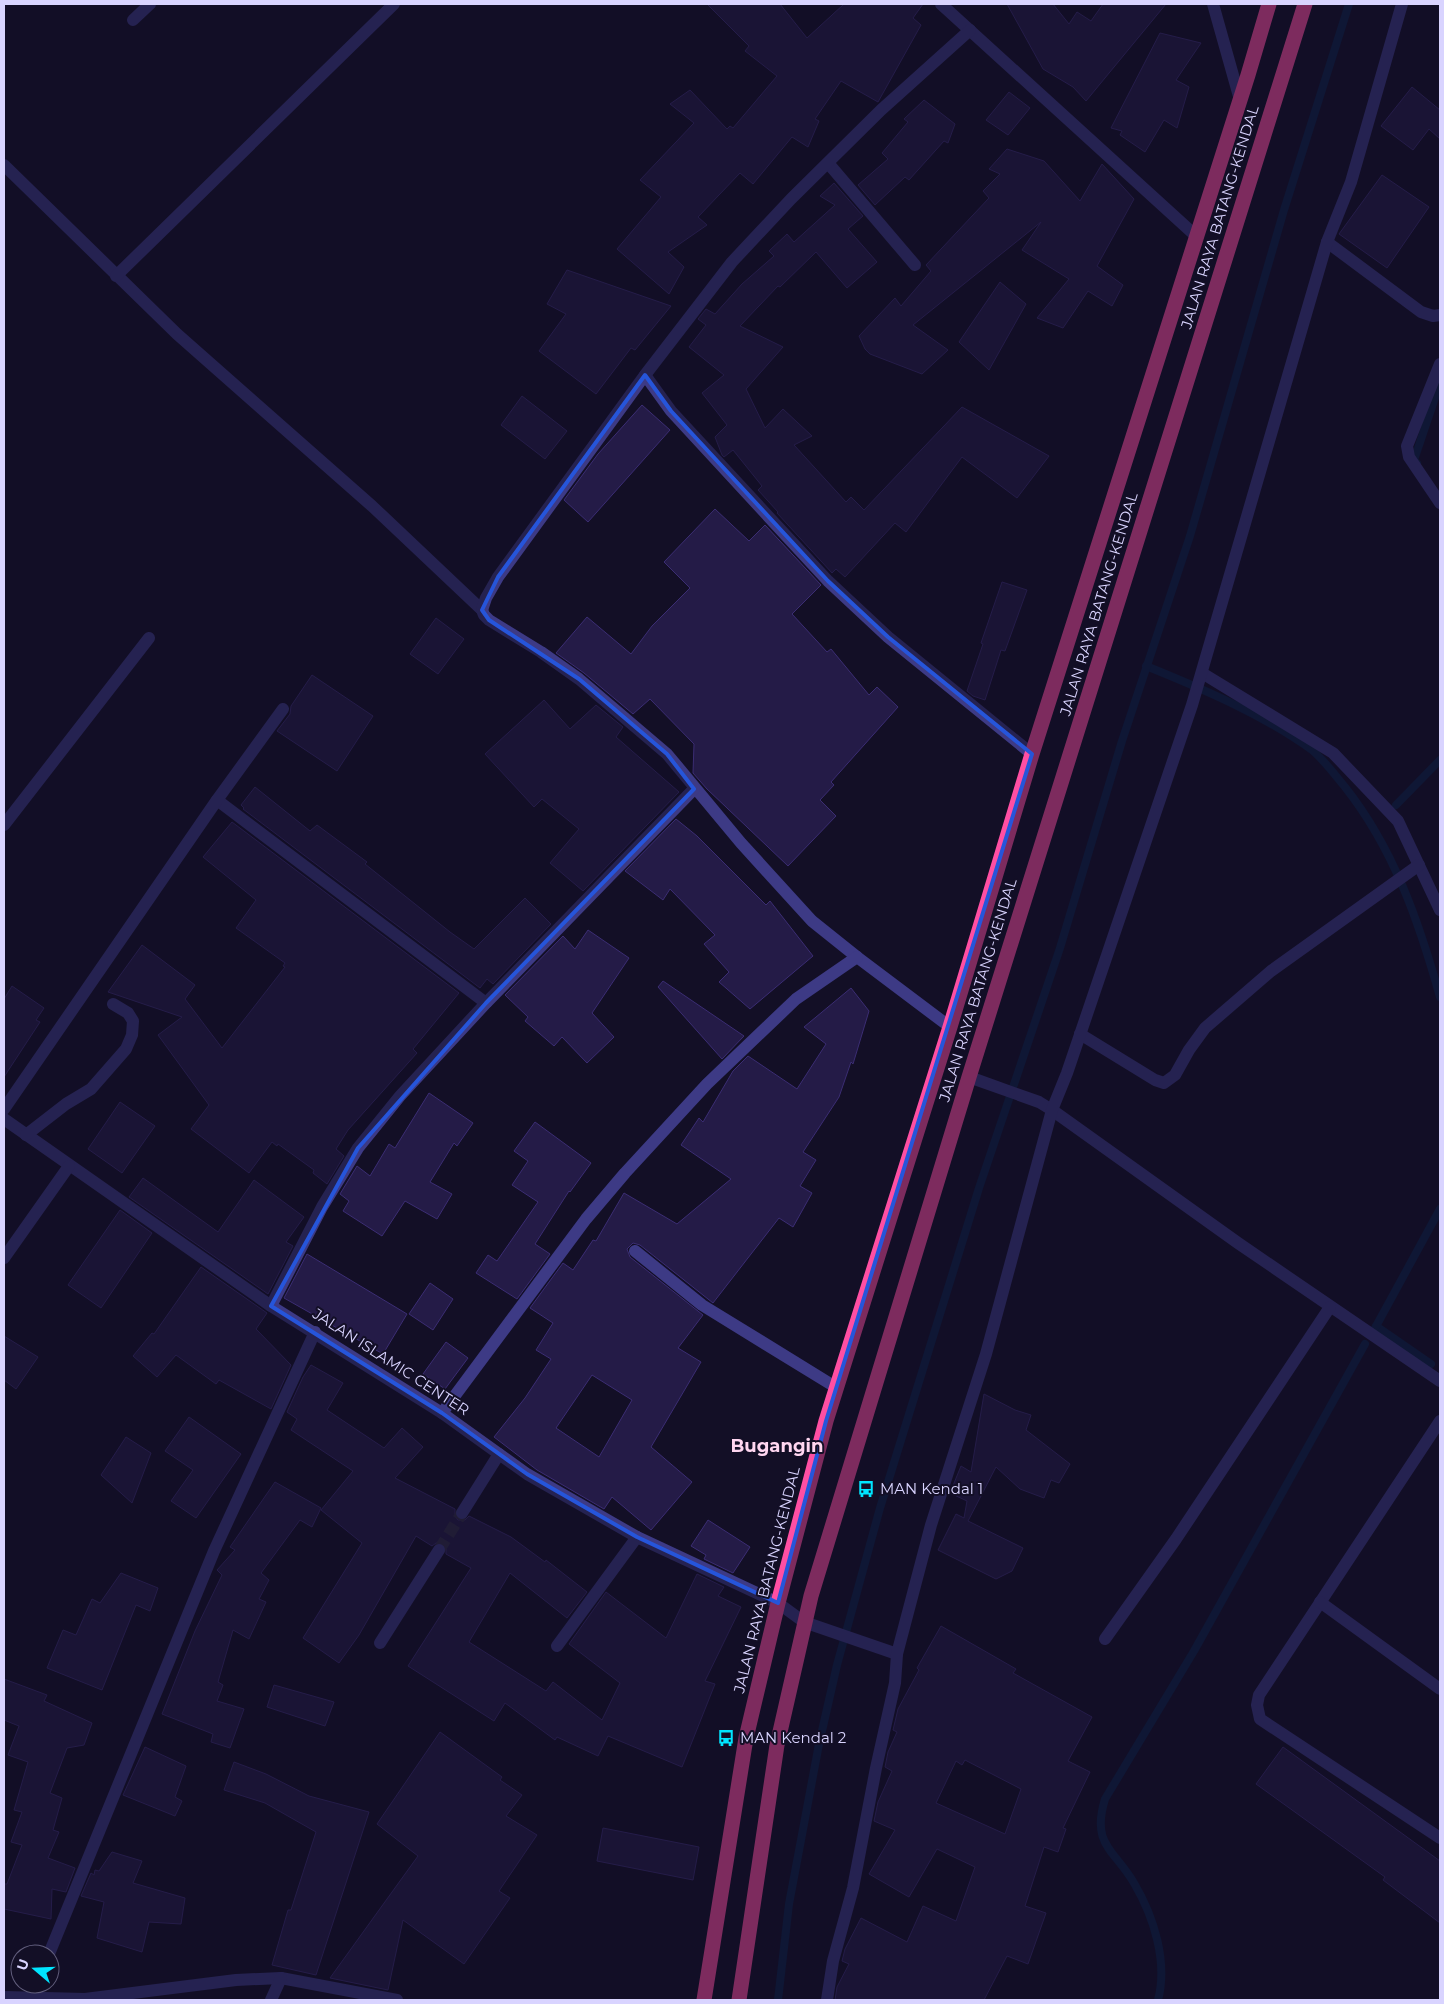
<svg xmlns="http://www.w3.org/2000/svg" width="1444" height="2004" viewBox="0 0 1444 2004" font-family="Montserrat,sans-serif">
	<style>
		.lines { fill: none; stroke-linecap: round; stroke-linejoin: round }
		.stream { stroke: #0c2248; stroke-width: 8 }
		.building { fill: #241b47; stroke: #3b2d73; fill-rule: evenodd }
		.minor-tunnel { stroke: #312d47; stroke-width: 12; stroke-dasharray: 12 6; stroke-linecap: butt }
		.minor { stroke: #3d3a85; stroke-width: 12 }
		.highway { stroke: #ff4fa3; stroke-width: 15 }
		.marked { fill: none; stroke: #2655da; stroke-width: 4; stroke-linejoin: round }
		.labels { text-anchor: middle; stroke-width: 4; stroke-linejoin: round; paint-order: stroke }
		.street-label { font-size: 15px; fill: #d9d4ff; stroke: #130f26 }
		.poi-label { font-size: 15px; fill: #d9d4ff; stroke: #130f26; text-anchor: start }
		.quarter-label { font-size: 18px; font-weight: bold; fill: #ffd6f0; stroke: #130f26 }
	</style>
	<rect width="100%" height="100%" fill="#130f26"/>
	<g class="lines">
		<!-- stream -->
		<g class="stream">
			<path d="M 1417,463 L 1414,460 L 1440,383"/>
			<path d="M 1146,666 C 1203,689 1262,714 1312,750 C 1324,760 1335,775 1345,787 C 1394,849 1419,922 1440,997"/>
			<path d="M 1396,805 L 1440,760"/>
			<path d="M 1376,1326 L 1431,1364"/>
			<path d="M 1374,1330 L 1440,1209"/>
			<path d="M 778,2000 L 789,1904 L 819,1744 L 837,1665 L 880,1508 L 979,1188 L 1060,948 L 1122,741 L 1190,536 L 1284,210 L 1349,4"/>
			<path d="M 1158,2000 C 1168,1962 1154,1917 1134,1883 C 1114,1849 1091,1845 1105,1799 L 1194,1651 L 1365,1344"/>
		</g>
	</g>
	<!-- building -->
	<g class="building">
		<path d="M 707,4 L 780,4 L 807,38 L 844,4 L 923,4 L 913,18 L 921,25 L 878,102 L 841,81 L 815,119 L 819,121 L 808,147 L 792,137 L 753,184 L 740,173 L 698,217 L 707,225 L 668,252 L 684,267 L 669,294 L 617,249 L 661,197 L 640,180 L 694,123 L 670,104 L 690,90 L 727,129 L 730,126 L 733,128 L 777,76 L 745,51 L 749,46 Z"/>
		<path d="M 1007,4 L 1053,4 L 1069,24 L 1077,12 L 1091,21 L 1103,4 L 1166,4 L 1086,101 L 1073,87 L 1043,69 Z"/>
		<path d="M 1160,33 L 1201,43 L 1176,80 L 1189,87 L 1177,128 L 1164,120 L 1145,152 L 1120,135 L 1122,131 L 1111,128 Z"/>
		<path d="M 1412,87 L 1440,110 L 1440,139 L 1429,129 L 1413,150 L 1381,126 Z"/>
		<path d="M 1009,92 L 1030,108 L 1008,135 L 986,120 Z"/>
		<path d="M 924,100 L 955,124 L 948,143 L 944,141 L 909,180 L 905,177 L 875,205 L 858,185 L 888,159 L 882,153 L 908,122 L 904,119 Z"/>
		<path d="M 1007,149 L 1044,161 L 1080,201 L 1102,164 L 1134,199 L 1097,266 L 1123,285 L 1112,306 L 1088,291 L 1063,328 L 1037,318 L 1069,279 L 1022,250 L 1041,222 L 913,325 L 948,350 L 922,374 L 870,354 L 865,349 L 859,336 L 895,298 L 901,306 L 931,271 L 926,265 L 989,198 L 983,191 L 1000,174 L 989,169 Z"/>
		<path d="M 1382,175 L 1429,207 L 1387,268 L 1339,234 Z"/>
		<path d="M 834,183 L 863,216 L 848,229 L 877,262 L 847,288 L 816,252 L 780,287 L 778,286 L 740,326 L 783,347 L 746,389 L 765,428 L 783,409 L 812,436 L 794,445 L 846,502 L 851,497 L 864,510 L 962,407 L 1049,456 L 1017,498 L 962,457 L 906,532 L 895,523 L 845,577 L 836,569 L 832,573 L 777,513 L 778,512 L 758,490 L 762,486 L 733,450 L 724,457 L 722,455 L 715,437 L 727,425 L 702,393 L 724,375 L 689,347 L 706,325 L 698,319 L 706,309 L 715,314 L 742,284 L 774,256 L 769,251 L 787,234 L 794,242 L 835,205 L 820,196 Z"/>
		<path d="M 567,270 L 671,306 L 635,350 L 631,348 L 596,394 L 539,351 L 566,314 L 547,304 Z"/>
		<path d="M 1000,282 L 1026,304 L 989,370 L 959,342 Z"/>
		<path d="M 522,396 L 567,431 L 545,459 L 501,425 Z"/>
		<path d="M 642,405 L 670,430 L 588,522 L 564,500 L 598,454 Z"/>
		<path d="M 715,509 L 749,541 L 765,525 L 821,585 L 792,614 L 827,652 L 831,649 L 869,695 L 877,687 L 898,707 L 831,782 L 834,785 L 820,800 L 836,816 L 788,866 L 707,789 L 693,773 L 694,744 L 650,699 L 633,714 L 584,673 L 556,653 L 587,617 L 631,654 L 652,626 L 690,588 L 664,562 Z"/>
		<path d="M 1002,582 L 1027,590 L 1005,651 L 1001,650 L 985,700 L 973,696 L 967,691 L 983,644 L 981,643 Z"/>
		<path d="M 436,618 L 464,639 L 438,674 L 410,654 Z"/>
		<path d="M 312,675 L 373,716 L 337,771 L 277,731 L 290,714 L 291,706 Z"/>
		<path d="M 544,700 L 570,729 L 596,705 L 623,727 L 616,737 L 679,792 L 583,891 L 550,863 L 579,829 L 542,799 L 534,807 L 485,754 Z"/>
		<path d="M 255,787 L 310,831 L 317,825 L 367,862 L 365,864 L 450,932 L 474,949 L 525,898 L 551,924 L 493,984 L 487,979 L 480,988 L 243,809 L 244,808 L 241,805 Z"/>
		<path d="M 676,819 L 697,836 L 766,905 L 770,901 L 813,956 L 750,1009 L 719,982 L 729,972 L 704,944 L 715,935 L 670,889 L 663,900 L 625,871 Z"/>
		<path d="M 232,822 L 459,993 L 413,1049 L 417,1053 L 348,1130 L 336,1149 L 344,1156 L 327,1184 L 313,1173 L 314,1170 L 278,1144 L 277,1146 L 272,1142 L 249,1173 L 191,1129 L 209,1105 L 158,1035 L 182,1017 L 108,992 L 142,945 L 195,985 L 185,999 L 222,1048 L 285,967 L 283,966 L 285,963 L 236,928 L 256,900 L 203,857 Z"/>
		<path d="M 588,930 L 629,958 L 592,1013 L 614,1037 L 587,1063 L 562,1037 L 554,1046 L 525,1021 L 528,1017 L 505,995 L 563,936 L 575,949 Z"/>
		<path d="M 663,981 L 744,1036 L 722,1059 L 658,987 Z"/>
		<path d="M 12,986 L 44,1008 L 36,1020 L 40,1022 L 4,1077 L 4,999 Z"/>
		<path d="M 851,988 L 869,1011 L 853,1064 L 851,1062 L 839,1097 L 803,1152 L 816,1160 L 800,1186 L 812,1193 L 793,1227 L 779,1218 L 713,1303 L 640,1245 L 633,1243 L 627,1249 L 630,1257 L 703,1315 L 678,1348 L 701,1362 L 651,1447 L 692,1482 L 651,1530 L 612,1497 L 604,1509 L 537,1470 L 494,1437 L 525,1398 L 551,1359 L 536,1350 L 553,1323 L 530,1308 L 563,1263 L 573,1270 L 593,1240 L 596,1241 L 624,1193 L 677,1224 L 731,1179 L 681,1145 L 699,1118 L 703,1122 L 733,1071 L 748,1056 L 797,1089 L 826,1044 L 804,1027 ZM 592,1375 L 632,1400 L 599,1457 L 556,1428 Z"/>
		<path d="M 429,1093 L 473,1123 L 457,1146 L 454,1143 L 430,1182 L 452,1194 L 437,1219 L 405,1201 L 382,1236 L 343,1211 L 349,1201 L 340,1194 L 357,1166 L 370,1176 L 389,1144 L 395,1148 Z"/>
		<path d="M 120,1102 L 155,1126 L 122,1173 L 88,1149 Z"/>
		<path d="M 535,1122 L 591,1163 L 570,1192 L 569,1191 L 535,1244 L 550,1254 L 517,1299 L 476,1273 L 488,1255 L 497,1261 L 538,1202 L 512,1185 L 528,1161 L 514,1151 Z"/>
		<path d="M 143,1178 L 218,1232 L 254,1180 L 304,1217 L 286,1242 L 293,1246 L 268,1294 L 129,1197 Z"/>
		<path d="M 120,1210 L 152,1233 L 101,1308 L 68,1285 Z"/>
		<path d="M 307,1254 L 407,1314 L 383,1354 L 284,1298 Z"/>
		<path d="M 201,1267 L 267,1313 L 256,1329 L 291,1365 L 271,1409 L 219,1380 L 216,1384 L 176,1355 L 157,1377 L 133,1356 L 152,1333 L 154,1334 Z"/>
		<path d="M 430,1283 L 453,1299 L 433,1330 L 409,1314 Z"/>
		<path d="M 4,1336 L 38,1357 L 16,1389 L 4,1380 Z"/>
		<path d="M 446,1342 L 468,1358 L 445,1389 L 423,1374 Z"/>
		<path d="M 311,1365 L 343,1383 L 327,1410 L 384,1448 L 402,1428 L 423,1447 L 395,1478 L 455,1509 L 455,1516 L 458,1520 L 465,1520 L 469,1516 L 511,1537 L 545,1562 L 546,1560 L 587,1592 L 567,1618 L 510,1573 L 469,1642 L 546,1691 L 553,1682 L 602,1720 L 620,1683 L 569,1644 L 606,1592 L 666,1638 L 697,1574 L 724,1587 L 718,1596 L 741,1607 L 705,1681 L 715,1684 L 682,1767 L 608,1736 L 598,1756 L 557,1737 L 555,1740 L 505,1703 L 494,1721 L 408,1666 L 471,1568 L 446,1554 L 446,1547 L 443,1543 L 436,1543 L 432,1546 L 416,1536 L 359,1635 L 339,1663 L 303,1638 L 362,1543 L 321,1510 L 353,1471 L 291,1430 L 297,1419 L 287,1412 L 303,1377 Z"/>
		<path d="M 984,1394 L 1015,1410 L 1031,1415 L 1026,1430 L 1070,1464 L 1059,1483 L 1051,1480 L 1044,1498 L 1020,1489 L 996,1467 L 968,1521 L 1023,1548 L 1012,1571 L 996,1579 L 938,1550 L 956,1514 L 964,1518 L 967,1501 L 950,1493 L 961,1466 L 971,1472 Z"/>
		<path d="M 189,1417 L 241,1454 L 196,1518 L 171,1501 L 193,1470 L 165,1451 Z"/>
		<path d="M 126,1437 L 151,1453 L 132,1503 L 101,1475 Z"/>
		<path d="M 275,1482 L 321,1508 L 312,1527 L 300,1520 L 261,1573 L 269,1580 L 259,1599 L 266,1602 L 249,1639 L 233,1630 L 218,1682 L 223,1685 L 217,1701 L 244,1709 L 230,1748 L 211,1742 L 213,1734 L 162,1714 L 195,1631 L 222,1575 L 217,1570 L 235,1550 L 230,1547 Z"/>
		<path d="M 708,1520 L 750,1547 L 733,1573 L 704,1559 L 706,1555 L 691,1546 Z"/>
		<path d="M 121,1573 L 158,1588 L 150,1611 L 136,1605 L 102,1690 L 47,1668 L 63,1630 L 76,1635 L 92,1599 L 100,1603 Z"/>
		<path d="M 941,1626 L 1016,1669 L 1013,1673 L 1092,1717 L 1068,1761 L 1090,1772 L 1063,1828 L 1066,1829 L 1058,1852 L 1044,1847 L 1025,1906 L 1046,1913 L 1028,1964 L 1007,1956 L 984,2000 L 835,2000 L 837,1987 L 849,1964 L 842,1961 L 845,1949 L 861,1918 L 907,1942 L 923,1906 L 956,1921 L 975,1867 L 937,1849 L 909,1897 L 869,1874 L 895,1830 L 874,1821 L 878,1802 L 892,1771 L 885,1767 L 888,1752 L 897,1732 L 893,1730 L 898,1709 L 919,1670 L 917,1668 ZM 965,1760 L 1021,1789 L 1005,1834 L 936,1803 L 956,1761 L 962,1765 Z"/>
		<path d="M 4,1679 L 47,1695 L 44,1701 L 92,1723 L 84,1745 L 67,1748 L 50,1793 L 62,1798 L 53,1830 L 59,1832 L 48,1858 L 75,1868 L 66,1892 L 52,1889 L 51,1919 L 4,1909 L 4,1884 L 7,1884 L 22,1845 L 11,1842 L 22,1812 L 14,1810 L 28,1762 L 8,1755 L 19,1726 L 4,1720 Z"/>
		<path d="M 274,1685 L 334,1702 L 325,1726 L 267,1707 Z"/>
		<path d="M 440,1732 L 502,1777 L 500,1780 L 522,1795 L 506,1816 L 537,1835 L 499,1891 L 510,1898 L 464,1964 L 403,1920 L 388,1990 L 330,1978 L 418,1856 L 377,1824 Z"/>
		<path d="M 145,1747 L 186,1766 L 175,1797 L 182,1801 L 175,1816 L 123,1795 Z"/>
		<path d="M 1283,1747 L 1440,1861 L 1440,1923 L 1383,1880 L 1385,1877 L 1256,1784 Z"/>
		<path d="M 234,1762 L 266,1774 L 309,1796 L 369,1812 L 316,1975 L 272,1965 L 288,1910 L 291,1910 L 316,1832 L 265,1803 L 224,1790 Z"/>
		<path d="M 603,1828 L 699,1847 L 693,1880 L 597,1861 Z"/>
		<path d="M 112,1852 L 142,1861 L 133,1883 L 185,1898 L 181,1924 L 149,1922 L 142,1952 L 97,1938 L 104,1902 L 81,1896 L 91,1873 L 94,1875 L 95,1870 L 99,1871 Z"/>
	</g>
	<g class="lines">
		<!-- minor-tunnel -->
		<path class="minor-tunnel" d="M 439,1550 L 462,1513"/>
		<!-- minor -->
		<g class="minor">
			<path d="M 941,4 L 1196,236"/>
			<path d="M 1213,4 L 1240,100"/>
			<path d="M 133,20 L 150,4"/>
			<path d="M 828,163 L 915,265"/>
			<path d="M 4,165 L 177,334 L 372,506 L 482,610 L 484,615 L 489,620 L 541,652 L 579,679 L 667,754 L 741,843 L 812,921 L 857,957 L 950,1027"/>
			<path d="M 1327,242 L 1421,312 L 1433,316 L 1440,315"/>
			<path d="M 116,276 L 394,4"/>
			<path d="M 1440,364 L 1407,446 L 1409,457 L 1440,503"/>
			<path d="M 645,375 L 671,411 L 828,581 L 888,637 L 1032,754"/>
			<path d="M 482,610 L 486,598 L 498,577 L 645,375 L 732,262 L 791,199 L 881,110 L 970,30"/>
			<path d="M 1202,673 L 1333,753 L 1398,821 L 1440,910"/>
			<path d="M 217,800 L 486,1003"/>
			<path d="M 4,825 L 149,638"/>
			<path d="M 1080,1034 L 1155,1080 L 1164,1083 L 1175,1075 L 1189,1050 L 1205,1028 L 1271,971 L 1419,865"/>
			<path d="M 969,1077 L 1039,1102 L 1052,1110 L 1238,1243 L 1440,1381"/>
			<path d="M 4,1109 L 217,800 L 283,709"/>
			<path d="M 4,1119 L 271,1306 L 442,1413 L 527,1474 L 637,1537 L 778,1603 L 804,1622 L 897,1654"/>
			<path d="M 26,1135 L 66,1104 L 91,1089 L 126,1049 L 132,1035 L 133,1021 L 128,1013 L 113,1004"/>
			<path d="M 635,1251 L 702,1305 L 837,1388"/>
			<path d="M 4,1258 L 69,1166"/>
			<path d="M 271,1306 L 322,1207 L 358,1148 L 400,1096 L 486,1003 L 694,789"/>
			<path d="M 442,1413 L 586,1219 L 625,1173 L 707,1084 L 796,999 L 857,957"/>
			<path d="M 1440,1421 L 1259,1695 L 1257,1705 L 1260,1719 L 1440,1838"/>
			<path d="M 462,1513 L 499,1454"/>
			<path d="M 1320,1602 L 1440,1689"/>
			<path d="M 1105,1639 L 1176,1539 L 1330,1307"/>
			<path d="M 380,1643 L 439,1550"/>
			<path d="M 557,1646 L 637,1537"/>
			<path d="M 49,1954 L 214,1551 L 315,1332"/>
			<path d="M 31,1996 L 36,1984"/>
			<path d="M 4,1997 L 85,1999 L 236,1980 L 281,1978 L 397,2000"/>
			<path d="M 271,2000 L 281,1978"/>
			<path d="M 827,2000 L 833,1961 L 853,1888 L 876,1768 L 895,1683 L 897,1654 L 931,1525 L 986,1354 L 1052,1110 L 1067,1073 L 1192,705 L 1327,242 L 1351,182 L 1402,4"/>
		</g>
		<!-- highway -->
		<g class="highway">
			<path d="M 704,2000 L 746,1738 L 778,1603 L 826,1421 L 950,1027 L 1032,754 L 1248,75 L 1269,4"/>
			<path d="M 739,2000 L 777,1745 L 811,1596 L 969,1077 L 1305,4"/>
		</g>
	</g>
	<!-- marked area -->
	<path d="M0 0H1444V2004H0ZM 645,375 L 671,411 L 828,581 L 888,637 L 1032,754 L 826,1421 L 778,1603 L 637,1537 L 527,1474 L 442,1413 L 271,1306 L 358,1148 L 486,1003 L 694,789 L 667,754 L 579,679 L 489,620 L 482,610 L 498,577 Z" fill="#130f26" fill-opacity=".55" fill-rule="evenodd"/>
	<path class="marked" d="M 645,375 L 671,411 L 828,581 L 888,637 L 1032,754 L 826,1421 L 778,1603 L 637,1537 L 527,1474 L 442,1413 L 271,1306 L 358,1148 L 486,1003 L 694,789 L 667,754 L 579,679 L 489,620 L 482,610 L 498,577 Z"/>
	<!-- icons -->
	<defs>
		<g id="bus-bare" transform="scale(1.35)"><path d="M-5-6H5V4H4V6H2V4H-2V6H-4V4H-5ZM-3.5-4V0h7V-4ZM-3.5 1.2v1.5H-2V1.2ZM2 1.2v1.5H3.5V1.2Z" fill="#00e5ff" stroke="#130f26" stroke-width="2.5" paint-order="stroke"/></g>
	</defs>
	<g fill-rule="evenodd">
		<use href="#bus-bare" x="866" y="1489"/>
		<use href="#bus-bare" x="726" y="1738"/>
	</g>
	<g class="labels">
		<!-- street labels -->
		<g class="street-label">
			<text transform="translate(1220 217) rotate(-73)" y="5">JALAN RAYA BATANG-KENDAL</text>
			<text transform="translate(1099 604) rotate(-73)" y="5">JALAN RAYA BATANG-KENDAL</text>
			<text transform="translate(978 990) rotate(-73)" y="5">JALAN RAYA BATANG-KENDAL</text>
			<text transform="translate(391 1362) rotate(33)" y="5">JALAN ISLAMIC CENTER</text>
			<text transform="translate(767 1580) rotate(-76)" y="5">JALAN RAYA BATANG-KENDAL</text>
		</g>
		<!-- poi labels -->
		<g class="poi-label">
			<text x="880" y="1494">MAN Kendal 1</text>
			<text x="740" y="1743">MAN Kendal 2</text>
		</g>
		<!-- quarter labels -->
		<g class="quarter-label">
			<text x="777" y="1452">Bugangin</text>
		</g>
	</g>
	<!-- border -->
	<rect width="1444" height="2004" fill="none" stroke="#d9d4ff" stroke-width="10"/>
	<!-- north arrow -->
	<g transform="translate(35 1969) rotate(289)"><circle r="24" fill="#130f26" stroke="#625e7d"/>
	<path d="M0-4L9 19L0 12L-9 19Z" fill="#00e5ff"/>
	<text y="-8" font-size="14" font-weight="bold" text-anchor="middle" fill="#d9d4ff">U</text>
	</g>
</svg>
